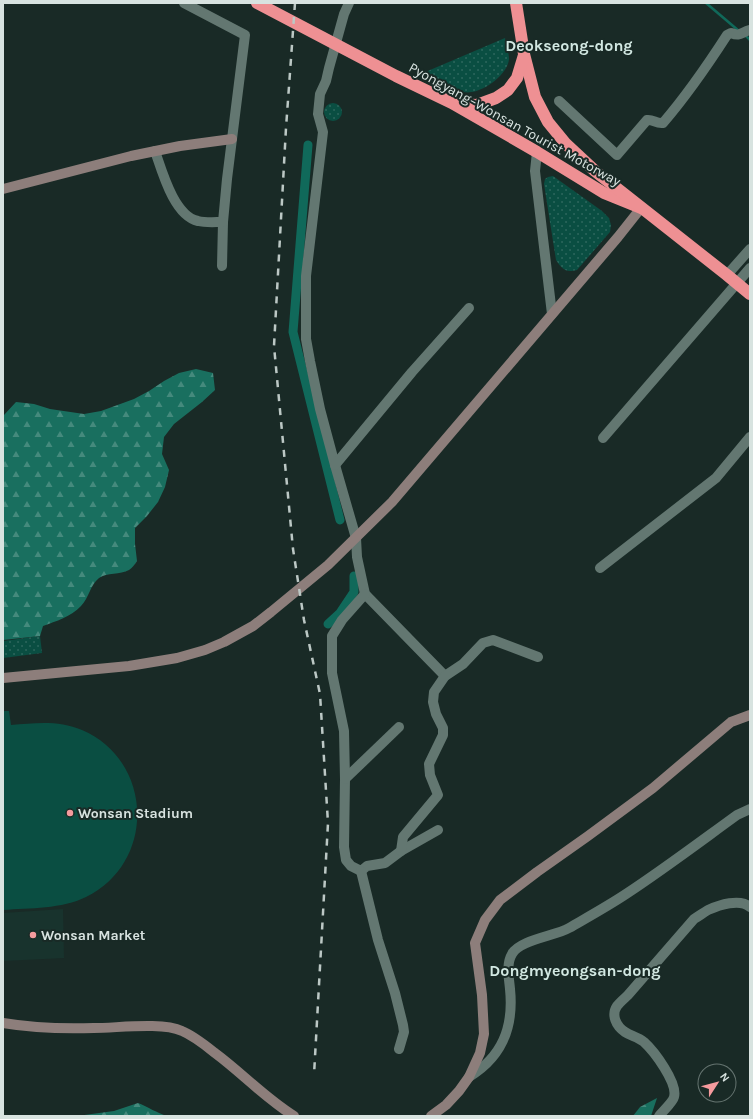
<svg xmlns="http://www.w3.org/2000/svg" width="753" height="1119" viewBox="0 0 753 1119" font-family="Karla,sans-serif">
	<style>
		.built { fill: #18332d }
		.grass { fill: url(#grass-dots) }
		.forest { fill: url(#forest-firs) }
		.pitch { fill: #0a4e42 }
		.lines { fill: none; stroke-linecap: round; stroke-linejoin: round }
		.stream { stroke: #10695a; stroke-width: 2.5 }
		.canal { stroke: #10695a; stroke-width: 9 }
		.street { stroke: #637771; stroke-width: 10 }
		.secondary { stroke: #8d7e7b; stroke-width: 10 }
		.highway { stroke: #ee9093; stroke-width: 12 }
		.rail { stroke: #bcc8c5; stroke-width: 2.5; stroke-dasharray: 7 7; stroke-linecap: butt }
		.poi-dot { fill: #f59b9e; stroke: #192a26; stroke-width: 1.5 }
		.labels { text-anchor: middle; stroke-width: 4; stroke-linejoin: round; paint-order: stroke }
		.street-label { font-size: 14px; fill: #d8e3e0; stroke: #192a26 }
		.poi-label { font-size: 14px; font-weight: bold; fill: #d8e3e0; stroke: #192a26; text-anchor: start }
		.quarter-label { font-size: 16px; font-weight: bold; fill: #d2e8e2; stroke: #192a26 }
	</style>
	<defs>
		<pattern id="grass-dots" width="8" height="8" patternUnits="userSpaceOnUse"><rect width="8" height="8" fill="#0a4e42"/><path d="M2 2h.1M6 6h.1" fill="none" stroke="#2d675d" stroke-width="1.8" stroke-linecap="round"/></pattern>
		<pattern id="forest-firs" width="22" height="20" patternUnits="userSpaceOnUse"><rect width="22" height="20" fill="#196f5f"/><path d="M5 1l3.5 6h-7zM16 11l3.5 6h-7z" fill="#458a7d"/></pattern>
	</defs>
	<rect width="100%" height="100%" fill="#192a26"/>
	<!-- built -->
	<path class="built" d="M 63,909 L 64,958 L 3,961 L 3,913 Z"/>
	<!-- grass -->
	<g class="grass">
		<path d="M 505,38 C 506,44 509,53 509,59 C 508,74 485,91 471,92 C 468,93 462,92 459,91 C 447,88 433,80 423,73 Z"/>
		<circle cx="333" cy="112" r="9"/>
		<path d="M 553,176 L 602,211 L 609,218 L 611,225 L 610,232 L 577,270 C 565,273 562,269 556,260 L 544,184 L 545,179 L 548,177 Z"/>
		<path d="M 40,636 L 42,653 L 3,658 L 3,641 Z"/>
	</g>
	<!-- forest -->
	<g class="forest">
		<path d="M 196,369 L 213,373 L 215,390 L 202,402 L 174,424 L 164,437 L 162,454 L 169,470 L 165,487 L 158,502 L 147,516 L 135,528 L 135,544 L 137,561 C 135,564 132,568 129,570 C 120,575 107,572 99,578 C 90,585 89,598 81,606 C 71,617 56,621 43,626 L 40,636 L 3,640 L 3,419 L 4,415 L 16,402 L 34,404 L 50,409 L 84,414 L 101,411 L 134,399 L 149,391 L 164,381 L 179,373 Z"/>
		<path d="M 657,1098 L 651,1116 L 633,1116 L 640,1107 Z"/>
		<path d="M 138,1103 C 148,1107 157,1113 167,1116 L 77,1116 L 114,1111 Z"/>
	</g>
	<!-- pitch -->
	<path class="pitch" d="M 3,711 L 9,711 L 11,725 C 35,723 59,720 82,730 C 154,761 156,863 86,897 C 62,909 30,908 3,910 Z"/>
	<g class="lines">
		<!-- stream -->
		<g class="stream">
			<path d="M 706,3 L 739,31"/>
			<path d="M 745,35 L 750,40"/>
		</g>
		<!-- canal -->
		<g class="canal">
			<path d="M 308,145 L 293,332 L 340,520"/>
			<path d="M 328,624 L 340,613 L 354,592 L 354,576"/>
		</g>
		<!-- street -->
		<g class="street">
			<path d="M 184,3 L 245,35 L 227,179 L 223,222 L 222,266"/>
			<path d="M 349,3 L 344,14 L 329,68 L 326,81 L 320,94 L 318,114 L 323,132 L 306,276 L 306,339 L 310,361 L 320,409 L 335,465 L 356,538 L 357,557 L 365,594 L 445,676"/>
			<path d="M 559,101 L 617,155 L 647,120 C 653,119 656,124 663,123 C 687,95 707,66 727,35 L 731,33 C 741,37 741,32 750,30"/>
			<path d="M 155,151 C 162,171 174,216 198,221 C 206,223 215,222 223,222"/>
			<path d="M 537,152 L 535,171 L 552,314"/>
			<path d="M 727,275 L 750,249"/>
			<path d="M 603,438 L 750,268"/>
			<path d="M 335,465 L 412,372 L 469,308"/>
			<path d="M 600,568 L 716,478 L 750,437"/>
			<path d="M 365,594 L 342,620 L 332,636 L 332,673 L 344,731 L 345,779 L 344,847 L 346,860 L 351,866 L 361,871 L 367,866 L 385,863 L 401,851 L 438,830"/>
			<path d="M 345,779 L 399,727"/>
			<path d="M 401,851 L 403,837 L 438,795 L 430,775 L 429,764 L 443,735 L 443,728 L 436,714 L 433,702 L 434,692 L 445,676 L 463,664 L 483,643 L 493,640 L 538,657"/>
			<path d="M 361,871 L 378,940 L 395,993 L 403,1025 L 404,1032 L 399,1049"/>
			<path d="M 469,1077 C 502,1057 514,1028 510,989 C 509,978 506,964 512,954 C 519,940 555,936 569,928 C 588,917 608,906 626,894 C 664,869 701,841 737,815 L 750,809"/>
			<path d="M 659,1116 C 663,1111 673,1102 674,1097 C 678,1083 654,1051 644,1042 C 638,1037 631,1036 625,1032 C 616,1026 611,1015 617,1006 C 620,1002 625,998 628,995 L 694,919 C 699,916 703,913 708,910 C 719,905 740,898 750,907"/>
		</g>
		<!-- secondary -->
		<g class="secondary">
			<path d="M 3,189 L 131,156 L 180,146 L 232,139"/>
			<path d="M 3,678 L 129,666 L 177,658 L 205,650 L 224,642 L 253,626 L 271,612 L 328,565 L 392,502 L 618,237 L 641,208"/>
			<path d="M 3,1023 C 33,1028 64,1029 94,1028 C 118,1028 162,1022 182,1031 C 194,1036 205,1045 215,1053 C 242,1073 265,1098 294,1116"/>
			<path d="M 431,1116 L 446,1105 L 459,1091 L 469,1077 L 480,1053 L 484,1034 L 482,995 L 475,943 L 485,920 L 500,900 L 537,872 L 588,836 L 653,788 L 731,722 L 750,715"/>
		</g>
		<!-- highway -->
		<g class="highway">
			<path d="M 257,3 L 396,76 L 452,103 L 537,152 L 604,193 L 641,208"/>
			<path d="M 516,3 L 524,54 L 535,97 L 548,122 L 566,144 L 595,171 L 727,275 L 750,294"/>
			<path d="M 455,104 L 477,105 L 496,98 L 508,90 L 517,78 L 524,55"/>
		</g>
		<!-- rail -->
		<path class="rail" d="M 295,3 L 286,128 L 274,346 L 293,549 L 304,620 L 320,694 L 328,823 L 314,1075"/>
	</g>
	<!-- markers -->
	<g class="poi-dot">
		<circle cx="70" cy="813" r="4"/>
		<circle cx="33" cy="935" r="4"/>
	</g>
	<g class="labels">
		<!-- street labels -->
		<g class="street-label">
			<text transform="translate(515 124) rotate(29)" y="5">Pyongyang–Wonsan Tourist Motorway</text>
		</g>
		<!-- poi labels -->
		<g class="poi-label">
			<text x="78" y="818">Wonsan Stadium</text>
			<text x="41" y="940">Wonsan Market</text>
		</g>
		<!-- quarter labels -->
		<g class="quarter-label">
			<text x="569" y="51">Deokseong-dong</text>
			<text x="575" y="976">Dongmyeongsan-dong</text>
		</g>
	</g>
	<!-- border -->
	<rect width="753" height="1119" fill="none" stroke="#d8e3e0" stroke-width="8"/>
	<!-- north arrow -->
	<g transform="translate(717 1083) rotate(54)"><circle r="19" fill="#192a26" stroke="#657470"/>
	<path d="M0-3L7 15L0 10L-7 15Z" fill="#f59b9e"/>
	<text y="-6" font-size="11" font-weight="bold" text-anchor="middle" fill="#d8e3e0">N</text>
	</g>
</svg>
